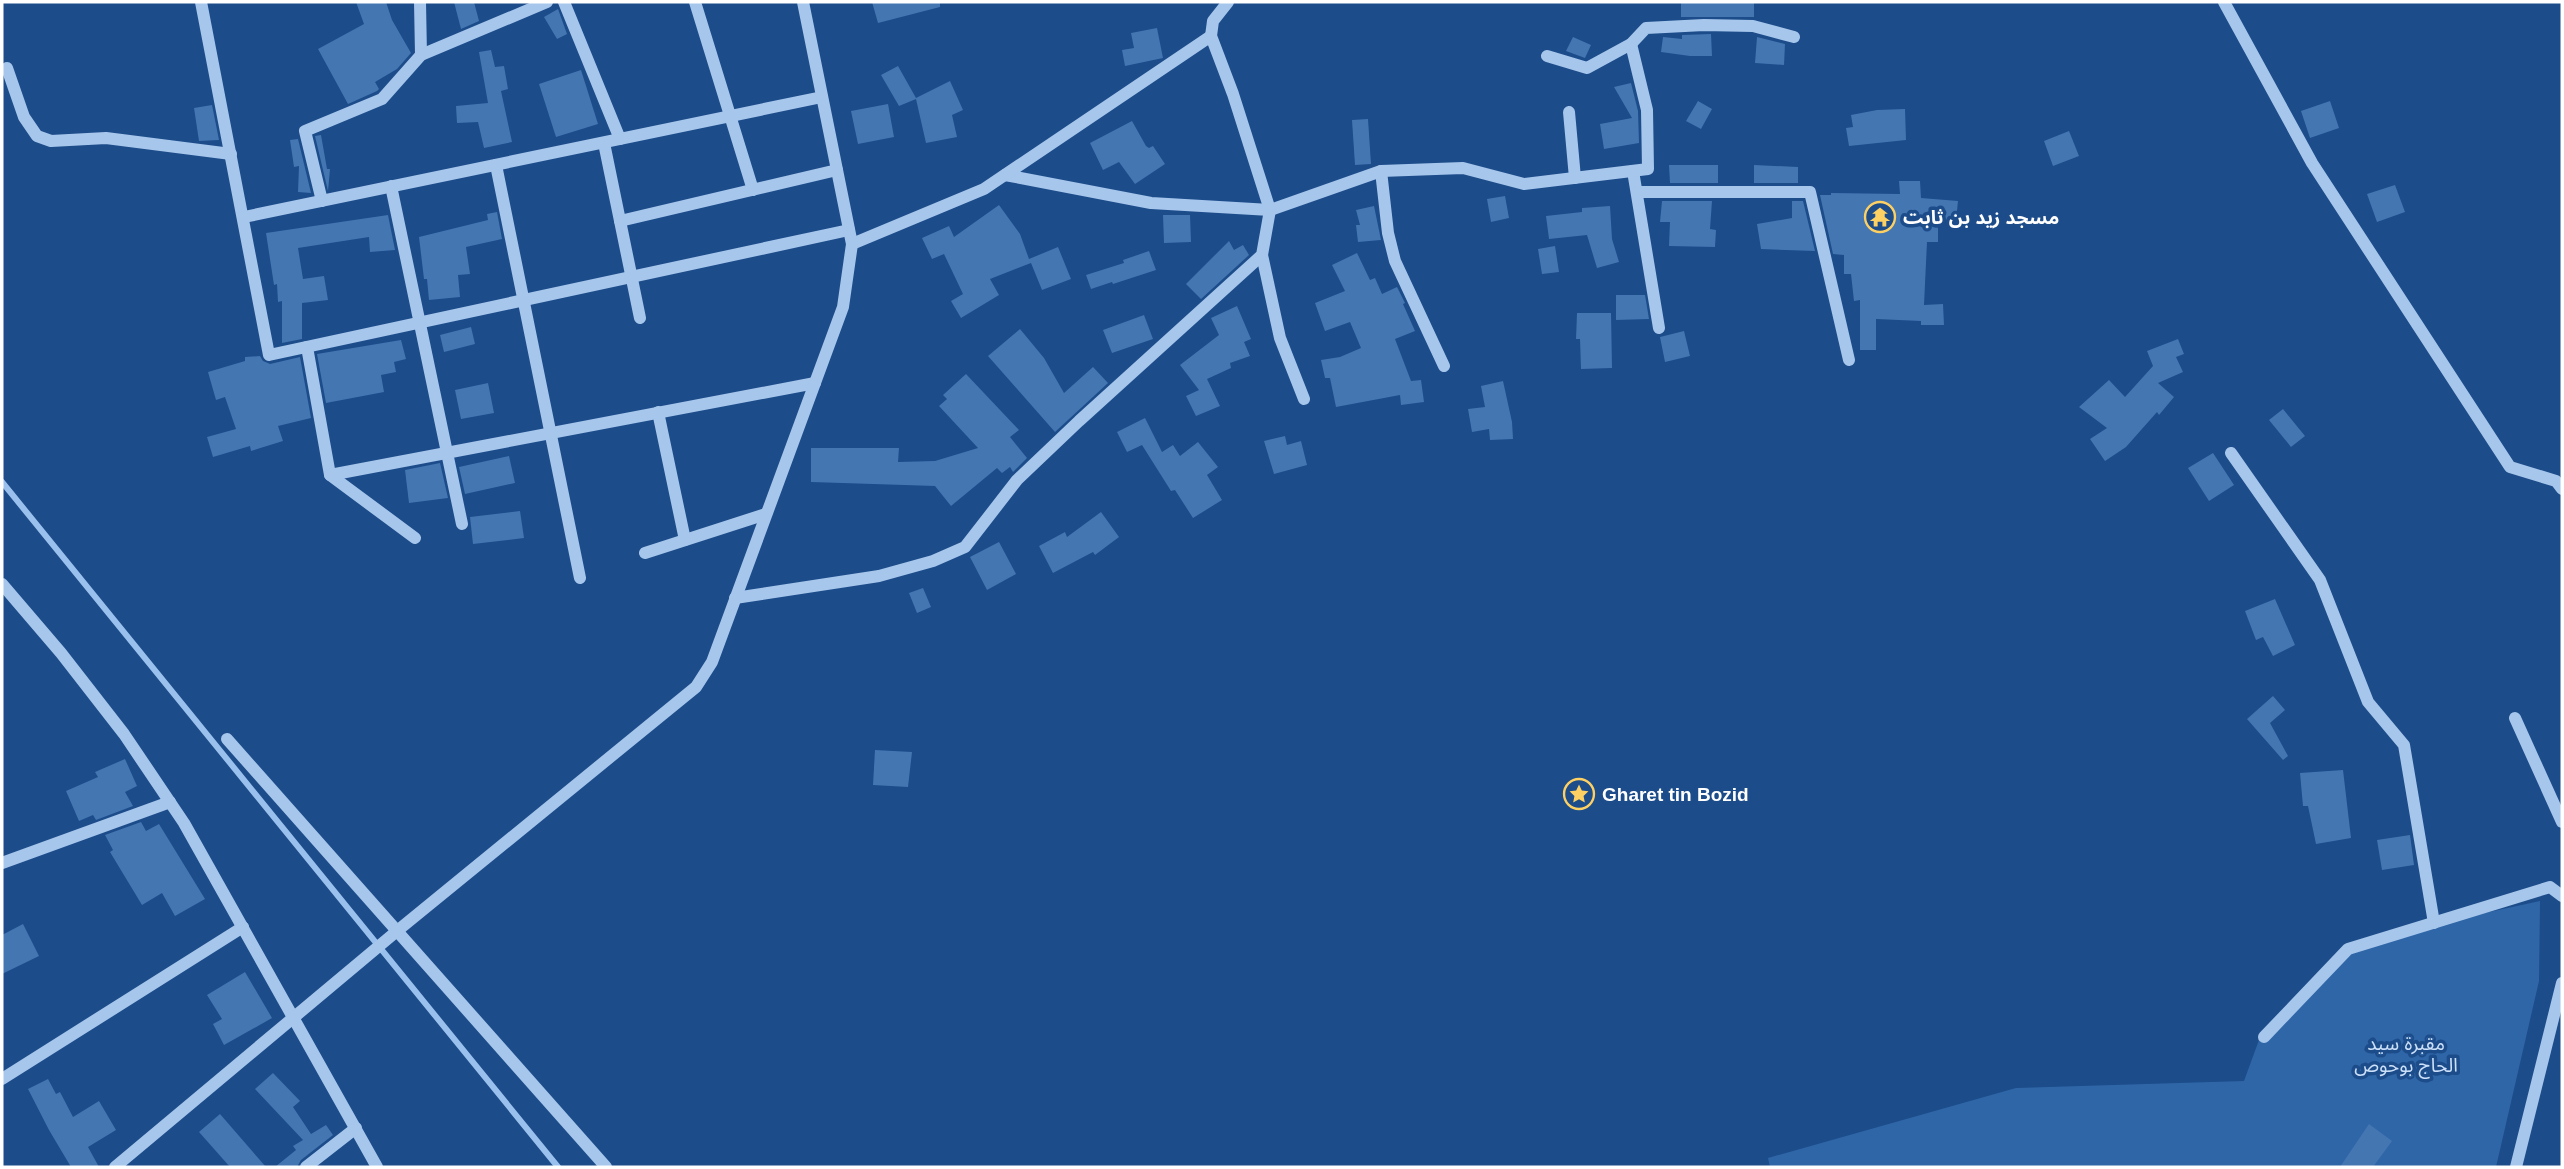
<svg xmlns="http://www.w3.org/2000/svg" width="2564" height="1169" viewBox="0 0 2564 1169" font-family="Arial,'Noto Sans Arabic',sans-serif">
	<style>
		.green { fill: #2f66a7 }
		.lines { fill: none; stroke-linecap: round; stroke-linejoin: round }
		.stream { stroke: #9ac1ee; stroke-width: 6 }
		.building { fill: #4476b2 }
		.minor { stroke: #a6c6ec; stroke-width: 12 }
		.labels { text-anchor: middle; stroke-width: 7; stroke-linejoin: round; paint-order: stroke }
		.poi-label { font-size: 19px; font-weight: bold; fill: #fff; stroke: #1c4c8a; text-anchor: start }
		.park-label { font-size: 19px; fill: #cce0f9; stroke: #1c4c8a }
	</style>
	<rect width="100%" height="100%" fill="#1c4c8a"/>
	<!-- green -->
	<path class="green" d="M 2540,901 L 2539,981 L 2496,1167 L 1770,1167 L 1768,1158 L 2016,1088 L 2244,1081 L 2259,1040 L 2364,939 Z"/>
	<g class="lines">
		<!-- stream -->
		<path class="stream" d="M 2,482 L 558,1167"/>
	</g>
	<!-- building -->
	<g class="building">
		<path d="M 356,2 L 386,2 L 392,20 L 411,53 L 397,69 L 375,82 L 379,89 L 377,91 L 348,104 L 318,49 L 364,24 Z"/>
		<path d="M 454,2 L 474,2 L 479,21 L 461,29 Z"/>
		<path d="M 872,2 L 940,2 L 940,7 L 878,23 Z"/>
		<rect x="1681" y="2" width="73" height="15"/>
		<path d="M 558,9 L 567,34 L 557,39 L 544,17 Z"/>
		<path d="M 1157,28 L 1163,58 L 1125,66 L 1122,50 L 1134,48 L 1131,33 Z"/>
		<path d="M 1711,34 L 1712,56 L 1690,56 L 1661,52 L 1663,37 L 1682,39 L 1682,35 Z"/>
		<path d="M 1573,37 L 1591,45 L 1585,58 L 1566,51 Z"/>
		<path d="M 1757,37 L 1785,44 L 1784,65 L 1755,63 Z"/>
		<path d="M 491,50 L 495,67 L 504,66 L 508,89 L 501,91 L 512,142 L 484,148 L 478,122 L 457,123 L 456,106 L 488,103 L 479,52 Z"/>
		<path d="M 898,66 L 916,98 L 950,81 L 963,110 L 952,115 L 957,137 L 926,143 L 916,99 L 899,106 L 881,75 Z"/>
		<path d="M 581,70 L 598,124 L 556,137 L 539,84 Z"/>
		<path d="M 1631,83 L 1638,111 L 1639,143 L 1604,149 L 1600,124 L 1632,118 L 1614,87 Z"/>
		<path d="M 1698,101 L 1712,109 L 1701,129 L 1686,121 Z"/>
		<path d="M 2330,101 L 2339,128 L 2310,138 L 2301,111 Z"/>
		<path d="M 888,104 L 894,137 L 858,144 L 851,111 Z"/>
		<path d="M 212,105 L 219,140 L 199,141 L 194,108 Z"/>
		<path d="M 1905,109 L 1906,140 L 1849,146 L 1846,128 L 1853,127 L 1851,115 L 1877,110 Z"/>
		<path d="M 1368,119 L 1371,164 L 1355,165 L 1352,120 Z"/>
		<path d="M 1132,121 L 1146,146 L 1149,148 L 1153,146 L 1165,164 L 1135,184 L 1119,162 L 1103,170 L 1090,143 Z"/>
		<path d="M 2069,131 L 2079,156 L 2053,166 L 2044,141 Z"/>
		<path d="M 321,135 L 327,169 L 330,169 L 328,191 L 315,136 Z"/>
		<path d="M 298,139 L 311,193 L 298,192 L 299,166 L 294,167 L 290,140 Z"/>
		<path d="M 1669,165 L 1718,165 L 1718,183 L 1670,183 Z"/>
		<path d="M 1754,165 L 1798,167 L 1798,183 L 1754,183 Z"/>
		<path d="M 1899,181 L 1920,181 L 1921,198 L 1958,201 L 1956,221 L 1938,219 L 1938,242 L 1927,242 L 1924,305 L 1943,304 L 1944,325 L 1921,325 L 1921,321 L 1876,319 L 1876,350 L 1860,350 L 1860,300 L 1854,301 L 1851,274 L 1844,274 L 1844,255 L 1833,254 L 1820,195 L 1831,195 L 1831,193 L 1900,194 Z"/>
		<path d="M 2395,185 L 2405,212 L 2377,222 L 2367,194 Z"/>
		<path d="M 1505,196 L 1509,218 L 1491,222 L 1487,199 Z"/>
		<path d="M 1662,201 L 1712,201 L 1710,229 L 1716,230 L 1715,247 L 1669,246 L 1670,222 L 1660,222 Z"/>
		<path d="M 1792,201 L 1803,201 L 1815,251 L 1761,249 L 1757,224 L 1792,218 Z"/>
		<path d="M 999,205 L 1020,234 L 1029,259 L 1058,247 L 1071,279 L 1042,290 L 1031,263 L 990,279 L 999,295 L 961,318 L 951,301 L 963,294 L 944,254 L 932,259 L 922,238 L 949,226 L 954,237 Z"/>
		<path d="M 1374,206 L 1381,240 L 1358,242 L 1356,225 L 1360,225 L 1356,210 Z"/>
		<path d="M 1610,206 L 1612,239 L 1619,262 L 1597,268 L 1587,235 L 1549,239 L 1546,216 L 1582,212 L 1582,208 Z"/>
		<path d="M 497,212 L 502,239 L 466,247 L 470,274 L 458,275 L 460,297 L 429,300 L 427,279 L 424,279 L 419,237 L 488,220 L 487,214 Z"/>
		<path d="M 388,215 L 395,250 L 370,252 L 369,237 L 298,248 L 303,279 L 324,276 L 328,300 L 302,303 L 302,339 L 282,343 L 282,301 L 278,302 L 277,284 L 274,285 L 266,233 Z"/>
		<path d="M 1163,215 L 1190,215 L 1191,242 L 1164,243 Z"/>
		<path d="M 1229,241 L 1234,250 L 1243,245 L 1249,255 L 1201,299 L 1186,284 Z"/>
		<path d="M 1555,246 L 1559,272 L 1542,274 L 1538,249 Z"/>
		<path d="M 1149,251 L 1156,270 L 1113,284 L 1112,282 L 1091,289 L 1086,275 L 1124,263 L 1123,260 Z"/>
		<path d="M 1357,253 L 1370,280 L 1375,278 L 1382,294 L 1397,287 L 1405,303 L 1403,304 L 1415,331 L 1395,339 L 1411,381 L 1421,380 L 1424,402 L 1401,405 L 1400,395 L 1336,407 L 1330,378 L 1325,378 L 1321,360 L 1340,357 L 1361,348 L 1350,322 L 1325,331 L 1315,303 L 1345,291 L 1332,265 Z"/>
		<path d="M 1616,295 L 1645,295 L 1649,319 L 1616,320 Z"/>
		<path d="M 1237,306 L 1251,339 L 1244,342 L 1250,356 L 1230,363 L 1231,368 L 1207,379 L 1220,406 L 1196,416 L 1186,396 L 1199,390 L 1180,365 L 1219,335 L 1211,318 Z"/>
		<path d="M 1577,313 L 1611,313 L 1612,368 L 1581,369 L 1580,339 L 1576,339 Z"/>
		<path d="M 1144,315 L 1153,339 L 1112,353 L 1103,330 Z"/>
		<path d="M 471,327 L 475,344 L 444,352 L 440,335 Z"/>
		<path d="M 1020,329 L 1044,358 L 1064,393 L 1093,367 L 1108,383 L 1055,432 L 988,356 Z"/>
		<path d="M 1684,331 L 1690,356 L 1665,362 L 1660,337 Z"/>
		<path d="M 2178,339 L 2184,354 L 2176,357 L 2183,372 L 2158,383 L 2174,397 L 2159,415 L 2157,412 L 2126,447 L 2105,461 L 2090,439 L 2107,428 L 2079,407 L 2109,380 L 2125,397 L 2153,366 L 2147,351 Z"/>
		<path d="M 401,340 L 406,359 L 394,362 L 396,372 L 381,375 L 384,392 L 326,403 L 317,354 Z"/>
		<path d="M 260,356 L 263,361 L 270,364 L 300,357 L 311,418 L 278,426 L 283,441 L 251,451 L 250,446 L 213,457 L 207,437 L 236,429 L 225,397 L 216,400 L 208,372 L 245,361 L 245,357 Z"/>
		<path d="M 966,374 L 1019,430 L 1010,437 L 1027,458 L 1013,472 L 1010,467 L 1002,473 L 997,468 L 951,506 L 935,486 L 811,482 L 811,448 L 899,448 L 898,462 L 935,461 L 978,448 L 939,406 L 947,399 L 943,395 Z"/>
		<path d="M 1503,381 L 1512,422 L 1513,439 L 1490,440 L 1489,429 L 1472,432 L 1468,409 L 1485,407 L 1481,386 Z"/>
		<path d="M 488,383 L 494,413 L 461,419 L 455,390 Z"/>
		<path d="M 2283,409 L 2305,436 L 2291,447 L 2269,420 Z"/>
		<path d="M 1145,418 L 1162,452 L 1173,445 L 1180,456 L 1198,442 L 1218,467 L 1207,475 L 1222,500 L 1193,518 L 1175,490 L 1171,491 L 1142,445 L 1127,452 L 1117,432 Z"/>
		<path d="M 1285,436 L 1287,445 L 1301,441 L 1307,465 L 1274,474 L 1264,441 Z"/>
		<path d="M 2213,453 L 2234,485 L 2209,501 L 2188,468 Z"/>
		<path d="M 509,456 L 515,483 L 465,494 L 459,467 Z"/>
		<path d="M 440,463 L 448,498 L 409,503 L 405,470 Z"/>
		<path d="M 520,511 L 524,538 L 473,544 L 470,517 Z"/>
		<path d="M 1101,512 L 1119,537 L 1095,555 L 1093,552 L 1053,573 L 1039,546 L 1065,532 L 1067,537 Z"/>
		<path d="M 999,542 L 1016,574 L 987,590 L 970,557 Z"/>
		<path d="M 923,588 L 931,607 L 917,613 L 909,593 Z"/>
		<path d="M 2275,599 L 2295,645 L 2273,656 L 2263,637 L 2256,640 L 2245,611 Z"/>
		<path d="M 2273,696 L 2285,710 L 2270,723 L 2288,756 L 2283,760 L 2247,719 Z"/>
		<path d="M 875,750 L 912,752 L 908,787 L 873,785 Z"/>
		<path d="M 125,759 L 137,786 L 125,792 L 133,806 L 96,820 L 93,815 L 79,821 L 66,791 L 98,777 L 95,772 Z"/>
		<path d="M 2343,770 L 2351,838 L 2316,844 L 2308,806 L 2303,806 L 2300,773 Z"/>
		<path d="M 141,822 L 146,831 L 159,824 L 205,899 L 175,916 L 162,893 L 142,905 L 110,852 L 113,850 L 105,835 Z"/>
		<path d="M 2410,835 L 2414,865 L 2382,870 L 2377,840 Z"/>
		<path d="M 23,924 L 39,956 L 2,974 L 2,935 Z"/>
		<path d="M 245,972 L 272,1018 L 224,1045 L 213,1024 L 222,1019 L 207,995 Z"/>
		<path d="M 273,1073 L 300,1101 L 293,1107 L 311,1134 L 326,1125 L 333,1135 L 301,1160 L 297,1167 L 275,1167 L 296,1150 L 293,1146 L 303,1140 L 255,1089 Z"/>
		<path d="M 48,1079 L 56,1094 L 60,1092 L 73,1117 L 99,1101 L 116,1130 L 88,1147 L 99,1167 L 71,1167 L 49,1130 L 28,1089 Z"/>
		<path d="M 220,1114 L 266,1167 L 230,1167 L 199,1132 Z"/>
		<path d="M 2369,1124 L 2392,1141 L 2373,1167 L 2340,1167 Z"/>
	</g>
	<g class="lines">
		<!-- minor -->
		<g class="minor">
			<path d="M 201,2 L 269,355 L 849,230"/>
			<path d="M 420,2 L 421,55"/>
			<path d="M 564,2 L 620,139"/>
			<path d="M 695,2 L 753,190"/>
			<path d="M 2224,2 L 2312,163 L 2510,467 L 2556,481 L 2562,489"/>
			<path d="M 1547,56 L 1587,68 L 1631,44 L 1646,28 L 1704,25 L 1753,26 L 1794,37"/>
			<path d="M 7,68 L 24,117 L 37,136 L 51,141 L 106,138 L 231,154"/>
			<path d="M 1569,112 L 1575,178"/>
			<path d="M 604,143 L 640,318"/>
			<path d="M 496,165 L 580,578"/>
			<path d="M 1381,171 L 1388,233 L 1395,261 L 1444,366"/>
			<path d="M 1633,171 L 1659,328"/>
			<path d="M 1005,175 L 1151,203 L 1270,210 L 1381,171 L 1463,168 L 1524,184 L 1648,169 L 1647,110 L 1631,44"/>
			<path d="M 391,186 L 462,524"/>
			<path d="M 1637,192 L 1810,192 L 1849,360"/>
			<path d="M 322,201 L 305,131 L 382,99 L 421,55 L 547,2"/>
			<path d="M 244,217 L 822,97"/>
			<path d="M 620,221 L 837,170"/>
			<path d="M 852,244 L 984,189 L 1211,36"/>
			<path d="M 1262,255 L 1280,338 L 1304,399"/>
			<path d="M 307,347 L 330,475 L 415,538"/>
			<path d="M 658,412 L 685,540"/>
			<path d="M 2231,453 L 2320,580 L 2368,702 L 2404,745 L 2434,923"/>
			<path d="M 330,475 L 815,383"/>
			<path d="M 645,553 L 766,514"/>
			<path d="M 2,584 L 61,653 L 124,734 L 184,823 L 377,1167"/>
			<path d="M 735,598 L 879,576 L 933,561 L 965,547 L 1017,480 L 1079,421 L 1262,255 L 1270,210 L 1233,94 L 1211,36 L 1213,21 L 1228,2"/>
			<path d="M 2515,718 L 2562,822"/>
			<path d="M 227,739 L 606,1167"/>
			<path d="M 2,863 L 170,802"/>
			<path d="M 2264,1037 L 2348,949 L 2550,887 L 2562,896"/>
			<path d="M 2,1079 L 243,927"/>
			<path d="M 115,1167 L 397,931 L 696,687 L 712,662 L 843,307 L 852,244 L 803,2"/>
			<path d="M 306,1167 L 356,1128"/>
			<path d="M 2516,1167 L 2562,983"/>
		</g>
	</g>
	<!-- icons -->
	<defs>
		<g id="temple-ring" transform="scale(1.575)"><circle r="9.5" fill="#1c4c8a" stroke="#fdd064" stroke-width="1.5"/><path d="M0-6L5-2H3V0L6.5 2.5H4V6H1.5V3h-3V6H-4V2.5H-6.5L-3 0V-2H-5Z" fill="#fdd064"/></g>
		<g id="sight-ring" transform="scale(1.575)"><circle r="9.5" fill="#1c4c8a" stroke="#fdd064" stroke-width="1.5"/><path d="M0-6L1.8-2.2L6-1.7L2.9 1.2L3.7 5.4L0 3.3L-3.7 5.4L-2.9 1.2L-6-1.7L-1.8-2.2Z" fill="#fdd064"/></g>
	</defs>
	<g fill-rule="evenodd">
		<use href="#temple-ring" x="1880" y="217"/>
		<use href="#sight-ring" x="1579" y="794"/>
	</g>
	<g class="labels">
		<!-- poi labels -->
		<g class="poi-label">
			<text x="1903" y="224">مسجد زيد بن ثابت</text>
			<text x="1602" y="801">Gharet tin Bozid</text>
		</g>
		<!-- park labels -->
		<g class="park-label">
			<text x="2406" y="1050">مقبرة سيد<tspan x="2406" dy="22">الحاج بوحوص</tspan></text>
		</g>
	</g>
	<!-- border -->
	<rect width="2564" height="1169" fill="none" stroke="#ffffff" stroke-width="7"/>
</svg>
